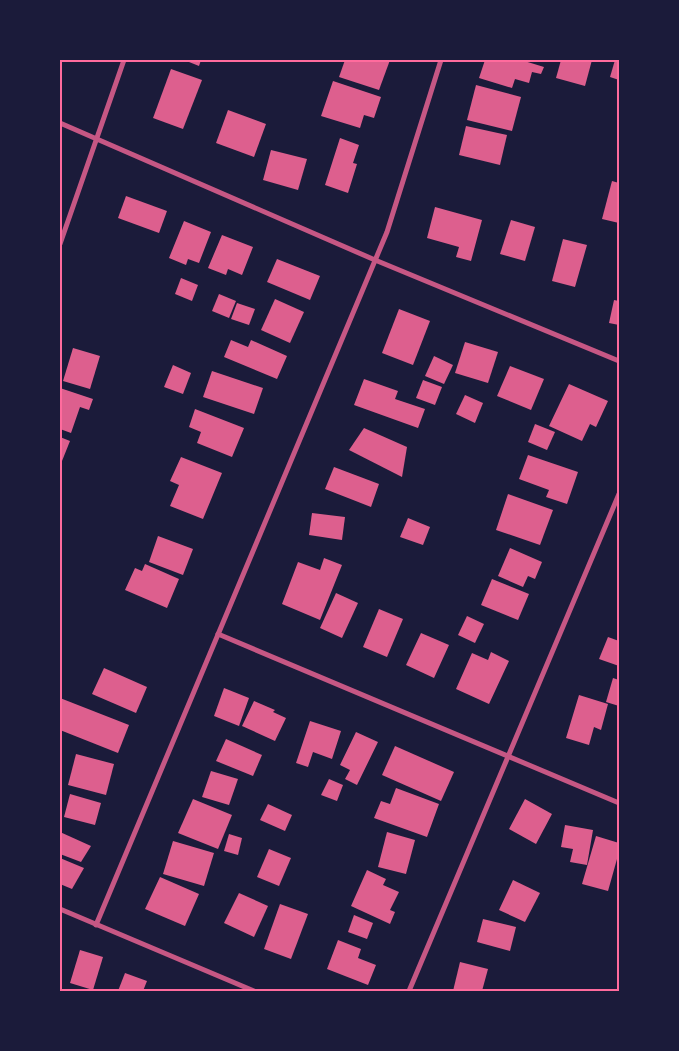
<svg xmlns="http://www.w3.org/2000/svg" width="679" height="1051" viewBox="0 0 679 1051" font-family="Figtree,sans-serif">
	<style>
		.building { fill: #dd5f8e }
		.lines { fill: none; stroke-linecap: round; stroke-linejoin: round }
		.minor { stroke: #c65784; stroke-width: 5 }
		.neatline { fill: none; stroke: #ff6b9d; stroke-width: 2 }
	</style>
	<rect width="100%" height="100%" fill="#1b1b3a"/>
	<!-- building -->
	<g class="building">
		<path d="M 184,60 L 201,60 L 199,66 Z"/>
		<path d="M 345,60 L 390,60 L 379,90 L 339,77 Z"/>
		<path d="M 485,60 L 521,60 L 544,67 L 541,74 L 532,72 L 529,83 L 515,79 L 512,88 L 479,78 Z"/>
		<path d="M 561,60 L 592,60 L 585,86 L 556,78 Z"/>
		<path d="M 615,60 L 619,60 L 619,80 L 610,77 Z"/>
		<path d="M 171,69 L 202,80 L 183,129 L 153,118 Z"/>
		<path d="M 333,81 L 381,97 L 374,118 L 364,115 L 360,128 L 321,116 Z"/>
		<path d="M 476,85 L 521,97 L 512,131 L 467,120 Z"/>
		<path d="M 228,110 L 266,124 L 254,157 L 216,143 Z"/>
		<path d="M 466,126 L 507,135 L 500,165 L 459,155 Z"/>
		<path d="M 340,138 L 359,145 L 353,163 L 357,164 L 348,193 L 325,185 Z"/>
		<path d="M 271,150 L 307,159 L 298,190 L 263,180 Z"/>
		<path d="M 612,181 L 619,183 L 619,223 L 602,219 Z"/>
		<path d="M 126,196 L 167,211 L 159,233 L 118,218 Z"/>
		<path d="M 435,207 L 482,220 L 471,261 L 456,257 L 459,247 L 427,238 Z"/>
		<path d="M 511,220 L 535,227 L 525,261 L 500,254 Z"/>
		<path d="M 184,221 L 211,232 L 199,263 L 188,259 L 186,265 L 169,258 Z"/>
		<path d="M 222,235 L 253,247 L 242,275 L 228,269 L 226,275 L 208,268 Z"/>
		<path d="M 563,239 L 587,245 L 575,287 L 552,281 Z"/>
		<path d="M 277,259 L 320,276 L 310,300 L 267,282 Z"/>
		<path d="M 181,278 L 198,285 L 192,301 L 175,294 Z"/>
		<path d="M 219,294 L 236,301 L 229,318 L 212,311 Z"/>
		<path d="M 275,299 L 304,312 L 290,343 L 261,330 Z"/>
		<path d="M 614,300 L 619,301 L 619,325 L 609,323 Z"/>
		<path d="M 237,303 L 255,309 L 249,325 L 231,319 Z"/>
		<path d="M 399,309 L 430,321 L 413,365 L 382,353 Z"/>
		<path d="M 231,340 L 248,347 L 251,340 L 287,356 L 277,379 L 224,357 Z"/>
		<path d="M 465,342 L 498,352 L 488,383 L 455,373 Z"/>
		<path d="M 73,348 L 100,356 L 90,389 L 63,381 Z"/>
		<path d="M 434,356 L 453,365 L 444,384 L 425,376 Z"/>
		<path d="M 173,365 L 191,373 L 183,394 L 164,387 Z"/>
		<path d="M 510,366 L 544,379 L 531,410 L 497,396 Z"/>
		<path d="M 212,371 L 263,388 L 254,414 L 203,397 Z"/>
		<path d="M 364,379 L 398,391 L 395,399 L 425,409 L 418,428 L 354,405 Z"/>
		<path d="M 423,380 L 442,387 L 435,405 L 416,398 Z"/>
		<path d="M 569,384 L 608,401 L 596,427 L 590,424 L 582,441 L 549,426 Z"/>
		<path d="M 60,388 L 93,399 L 89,410 L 80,407 L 71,433 L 60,429 Z"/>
		<path d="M 465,395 L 483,403 L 475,423 L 456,414 Z"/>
		<path d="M 195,409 L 244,428 L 232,457 L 197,443 L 201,432 L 189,427 Z"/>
		<path d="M 535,424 L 555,432 L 547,450 L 528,442 Z"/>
		<path d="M 364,428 L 407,447 L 402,477 L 349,450 Z"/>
		<path d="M 60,437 L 70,441 L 60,466 Z"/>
		<path d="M 528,455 L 578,472 L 567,504 L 546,497 L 549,490 L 519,479 Z"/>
		<path d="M 181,457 L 222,473 L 203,519 L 170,506 L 179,485 L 170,481 Z"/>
		<path d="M 334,467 L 379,484 L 371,507 L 325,489 Z"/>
		<path d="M 508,494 L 553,510 L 540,545 L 496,530 Z"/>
		<path d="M 312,513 L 345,517 L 342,540 L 309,535 Z"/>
		<path d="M 408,518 L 430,527 L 423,545 L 400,537 Z"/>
		<path d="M 158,536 L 193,549 L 183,575 L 149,562 Z"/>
		<path d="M 510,548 L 542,562 L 535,579 L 528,576 L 523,587 L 498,576 Z"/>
		<path d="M 324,558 L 342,565 L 320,620 L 282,604 L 298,562 L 320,570 Z"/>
		<path d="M 145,564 L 179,579 L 167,608 L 125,590 L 135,568 L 142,571 Z"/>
		<path d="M 492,579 L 529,594 L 518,620 L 481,605 Z"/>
		<path d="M 336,593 L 358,603 L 342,638 L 320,628 Z"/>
		<path d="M 379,609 L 403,619 L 387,657 L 363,647 Z"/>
		<path d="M 467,616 L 484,624 L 475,643 L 458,635 Z"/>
		<path d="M 421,633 L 449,645 L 434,678 L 406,665 Z"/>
		<path d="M 608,637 L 619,641 L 619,666 L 599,659 Z"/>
		<path d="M 491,652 L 509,661 L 489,704 L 456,689 L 472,653 L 488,660 Z"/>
		<path d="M 104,668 L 147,687 L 136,713 L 92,694 Z"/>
		<path d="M 613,678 L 619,680 L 619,706 L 606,702 Z"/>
		<path d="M 224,688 L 249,698 L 239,726 L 214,716 Z"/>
		<path d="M 579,695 L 608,704 L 601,730 L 594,727 L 589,745 L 566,738 Z"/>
		<path d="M 60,698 L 129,725 L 118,753 L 60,730 Z"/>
		<path d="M 254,701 L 275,710 L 273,712 L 286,718 L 275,741 L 242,726 Z"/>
		<path d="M 310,721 L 341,731 L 332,759 L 313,752 L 308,767 L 296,763 Z"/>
		<path d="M 356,732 L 378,742 L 357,785 L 345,779 L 350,770 L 340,765 Z"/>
		<path d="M 226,739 L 262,755 L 253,776 L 216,761 Z"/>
		<path d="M 395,746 L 454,772 L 441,801 L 382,775 Z"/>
		<path d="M 76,754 L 114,764 L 106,795 L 68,785 Z"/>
		<path d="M 211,771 L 238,779 L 229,805 L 202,797 Z"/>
		<path d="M 329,779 L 343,785 L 337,801 L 321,795 Z"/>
		<path d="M 396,788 L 439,804 L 427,837 L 374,818 L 381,801 L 390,804 Z"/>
		<path d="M 70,794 L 101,803 L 95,825 L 64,817 Z"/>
		<path d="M 193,799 L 232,815 L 218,849 L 178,833 Z"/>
		<path d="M 525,799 L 552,814 L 536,844 L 509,829 Z"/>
		<path d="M 268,804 L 292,815 L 285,831 L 260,820 Z"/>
		<path d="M 565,825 L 593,830 L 587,865 L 570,862 L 573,849 L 561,847 Z"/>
		<path d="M 60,832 L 91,846 L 81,862 L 60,854 Z"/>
		<path d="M 387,832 L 415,840 L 406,874 L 378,867 Z"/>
		<path d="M 229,834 L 242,838 L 238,855 L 224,851 Z"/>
		<path d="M 596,836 L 619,843 L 619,852 L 608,891 L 582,884 Z"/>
		<path d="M 173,841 L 214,853 L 204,886 L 163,874 Z"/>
		<path d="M 269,849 L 291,858 L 279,886 L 257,877 Z"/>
		<path d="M 60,858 L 84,868 L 72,889 L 60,884 Z"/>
		<path d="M 367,870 L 386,879 L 383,885 L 399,892 L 390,910 L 395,912 L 390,924 L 351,906 Z"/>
		<path d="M 160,877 L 199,894 L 185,926 L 145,909 Z"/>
		<path d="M 513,880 L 540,893 L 525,922 L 499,910 Z"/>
		<path d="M 239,893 L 268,906 L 254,937 L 224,923 Z"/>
		<path d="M 280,904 L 308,914 L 291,959 L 264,949 Z"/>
		<path d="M 354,915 L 373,923 L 367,939 L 348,932 Z"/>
		<path d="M 483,919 L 516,927 L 510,951 L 477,942 Z"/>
		<path d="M 338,940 L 361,949 L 358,958 L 376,965 L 368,985 L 327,969 Z"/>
		<path d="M 80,950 L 103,957 L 93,990 L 70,983 Z"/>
		<path d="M 460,962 L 488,969 L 482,991 L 453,991 Z"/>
		<path d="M 125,973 L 147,981 L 143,991 L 118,991 Z"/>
	</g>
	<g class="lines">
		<!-- minor -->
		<g class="minor">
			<path d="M 60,123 L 375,260 L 619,361"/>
			<path d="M 60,244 L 124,60"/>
			<path d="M 218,634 L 619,803"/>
			<path d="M 60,909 L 254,991"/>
			<path d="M 96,925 L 387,232 L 441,60"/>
			<path d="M 409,991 L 619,494"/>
		</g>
	</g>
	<!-- border -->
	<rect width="679" height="1051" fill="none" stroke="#1b1b3a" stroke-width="122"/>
	<rect x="61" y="61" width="557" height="929" class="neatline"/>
</svg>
